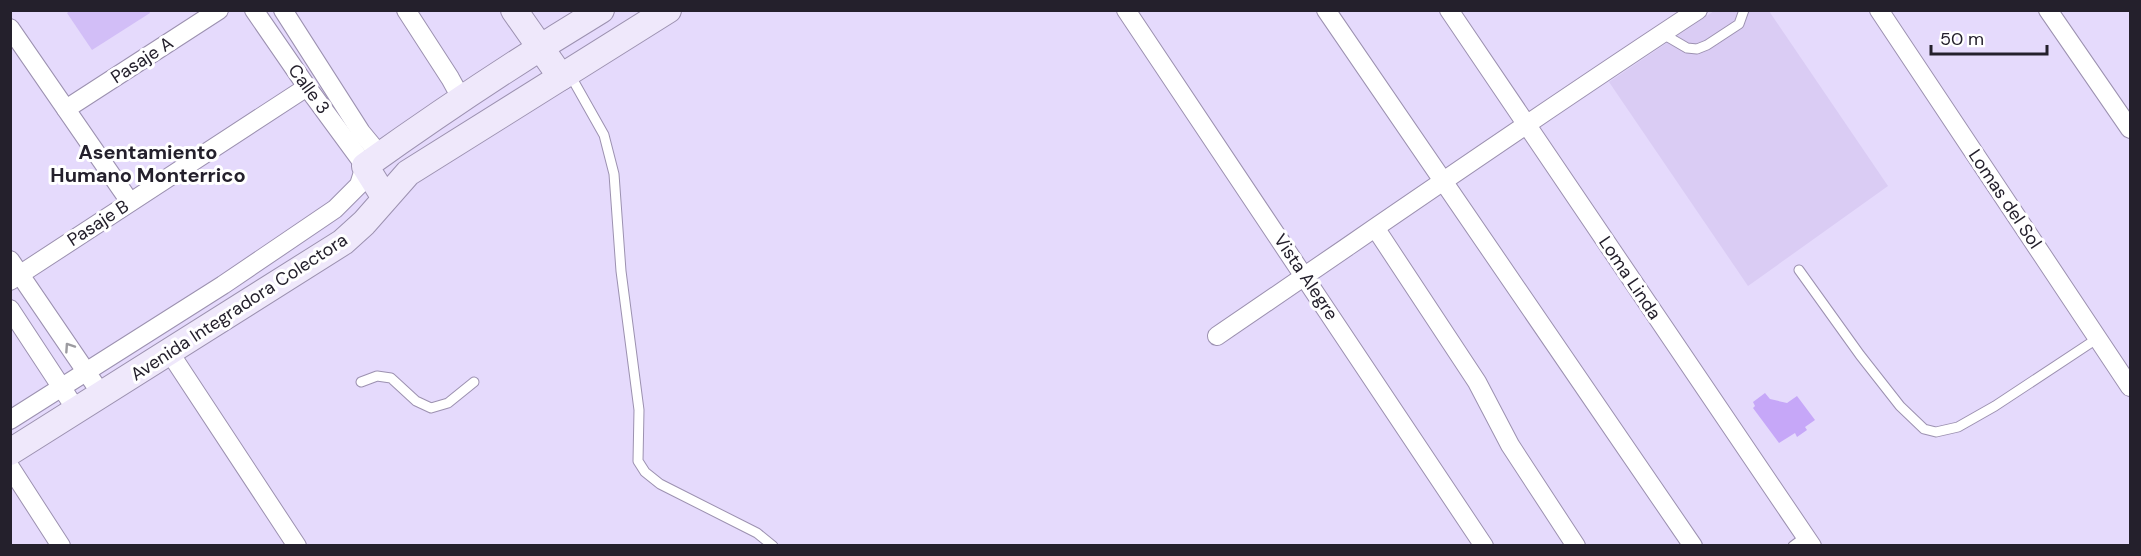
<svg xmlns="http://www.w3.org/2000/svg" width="2141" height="556" viewBox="0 0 2141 556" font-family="'DM Sans',sans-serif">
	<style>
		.built { fill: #daccf4 }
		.green { fill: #d2bef7 }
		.building { fill: #c6a7f8 }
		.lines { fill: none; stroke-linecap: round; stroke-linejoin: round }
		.lane-casing { stroke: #9c91b0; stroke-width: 11 }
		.street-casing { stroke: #9c91b0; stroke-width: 20 }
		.secondary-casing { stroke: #9c91b0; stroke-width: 28 }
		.lane { stroke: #fff; stroke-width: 9 }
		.street { stroke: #fff; stroke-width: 18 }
		.secondary { stroke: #efe8fb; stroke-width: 26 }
		.oneway { stroke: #9c9ba0 }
		.labels { text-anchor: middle; stroke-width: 6; stroke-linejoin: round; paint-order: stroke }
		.street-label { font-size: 18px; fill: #24202c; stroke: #fff }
		.neighbourhood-label { font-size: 20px; font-weight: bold; fill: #24202c; stroke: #fff }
	</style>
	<rect width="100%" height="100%" fill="#e5dafc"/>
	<!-- built -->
	<path class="built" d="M 1714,11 L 1769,11 L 1888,186 L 1748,286 L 1609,82 Z"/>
	<!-- green -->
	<path class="green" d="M 71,10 L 149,10 L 150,13 L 92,50 L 67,13 Z"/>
	<!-- building -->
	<path class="building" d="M 1765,393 L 1770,399 L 1787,403 L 1797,396 L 1815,420 L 1805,427 L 1807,430 L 1797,437 L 1795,433 L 1779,443 L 1753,408 L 1755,406 L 1753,402 Z"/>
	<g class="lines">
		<!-- lane casing -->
		<g class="lane-casing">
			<g id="lane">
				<path d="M 1663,34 L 1687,48 L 1697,49 L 1707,45 L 1739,24 L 1744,10"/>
				<path d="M 569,73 L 604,135 L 614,174 L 621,271 L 639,410 L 638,461 L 645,472 L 660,484 L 757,533 L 773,546"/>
				<path d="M 1799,270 L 1860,355 L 1900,406 L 1924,429 L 1936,432 L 1958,427 L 1995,406 L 2098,338"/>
				<path d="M 361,382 L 377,376 L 391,378 L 416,401 L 431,408 L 448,403 L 474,382"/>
				<path d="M 1793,546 L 1805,537"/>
			</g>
		</g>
		<!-- street casing -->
		<g class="street-casing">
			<g id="street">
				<path d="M 283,10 L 361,132 L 380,155"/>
				<path d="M 406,10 L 450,78 L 461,98"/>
				<path d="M 1126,10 L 1484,546"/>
				<path d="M 1326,10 L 1693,546"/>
				<path d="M 1449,10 L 1812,546"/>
				<path d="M 1879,10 L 2130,387"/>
				<path d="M 2048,10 L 2130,129"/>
				<path d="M 10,28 L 130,202"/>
				<path d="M 66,109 L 219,10"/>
				<path d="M 1376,229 L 1477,382 L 1510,445 L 1576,546"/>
				<path d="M 10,260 L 102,395"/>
				<path d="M 10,281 L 307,87"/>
				<path d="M 10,309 L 77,411"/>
				<path d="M 1217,336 C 1377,227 1536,116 1698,10"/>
				<path d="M 170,353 L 297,546"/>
				<path d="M 10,420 L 223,285 L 335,209 L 359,185 L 365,166 L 307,87 L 254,10"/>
				<path d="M 10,467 L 61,546"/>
			</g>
		</g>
		<!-- secondary casing -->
		<g class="secondary-casing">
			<g id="secondary">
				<path d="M 514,10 L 561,77"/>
				<path d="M 385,198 L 365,166 C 442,111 520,59 601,10"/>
				<path d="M 10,452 L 343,242 L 364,223 L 408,173 L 668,10"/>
			</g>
		</g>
		<!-- lane -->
		<use href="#lane" class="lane"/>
		<!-- street -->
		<use href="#street" class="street"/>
		<!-- secondary -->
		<use href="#secondary" class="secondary"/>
	</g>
	<!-- one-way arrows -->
	<defs><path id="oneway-chevron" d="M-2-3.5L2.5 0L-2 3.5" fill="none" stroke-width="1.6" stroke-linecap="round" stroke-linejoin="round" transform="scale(1.5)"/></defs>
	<use class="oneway" href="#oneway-chevron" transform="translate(69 347) rotate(-124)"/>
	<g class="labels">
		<!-- street labels -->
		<g class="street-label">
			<text transform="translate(142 60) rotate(-33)" y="6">Pasaje A</text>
			<text transform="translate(309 89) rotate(54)" y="6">Calle 3</text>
			<text transform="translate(2005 199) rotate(56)" y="6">Lomas del Sol</text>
			<text transform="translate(98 223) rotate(-33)" y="6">Pasaje B</text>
			<text transform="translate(1306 277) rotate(56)" y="6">Vista Alegre</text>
			<text transform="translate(1630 278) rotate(56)" y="6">Loma Linda</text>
			<text transform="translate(239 307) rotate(-33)" y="6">Avenida Integradora Colectora</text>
		</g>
		<!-- neighbourhood labels -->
		<g class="neighbourhood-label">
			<text x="148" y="159">Asentamiento<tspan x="148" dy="23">Humano Monterrico</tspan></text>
		</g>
	</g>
	<!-- border -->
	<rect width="2141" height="556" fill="none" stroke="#24202c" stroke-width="24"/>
	<!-- scale -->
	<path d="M1931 45v9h116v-9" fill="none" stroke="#24202c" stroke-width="3"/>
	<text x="1940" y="45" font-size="18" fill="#24202c" stroke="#ffffff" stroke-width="4.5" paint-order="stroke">50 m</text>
</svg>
